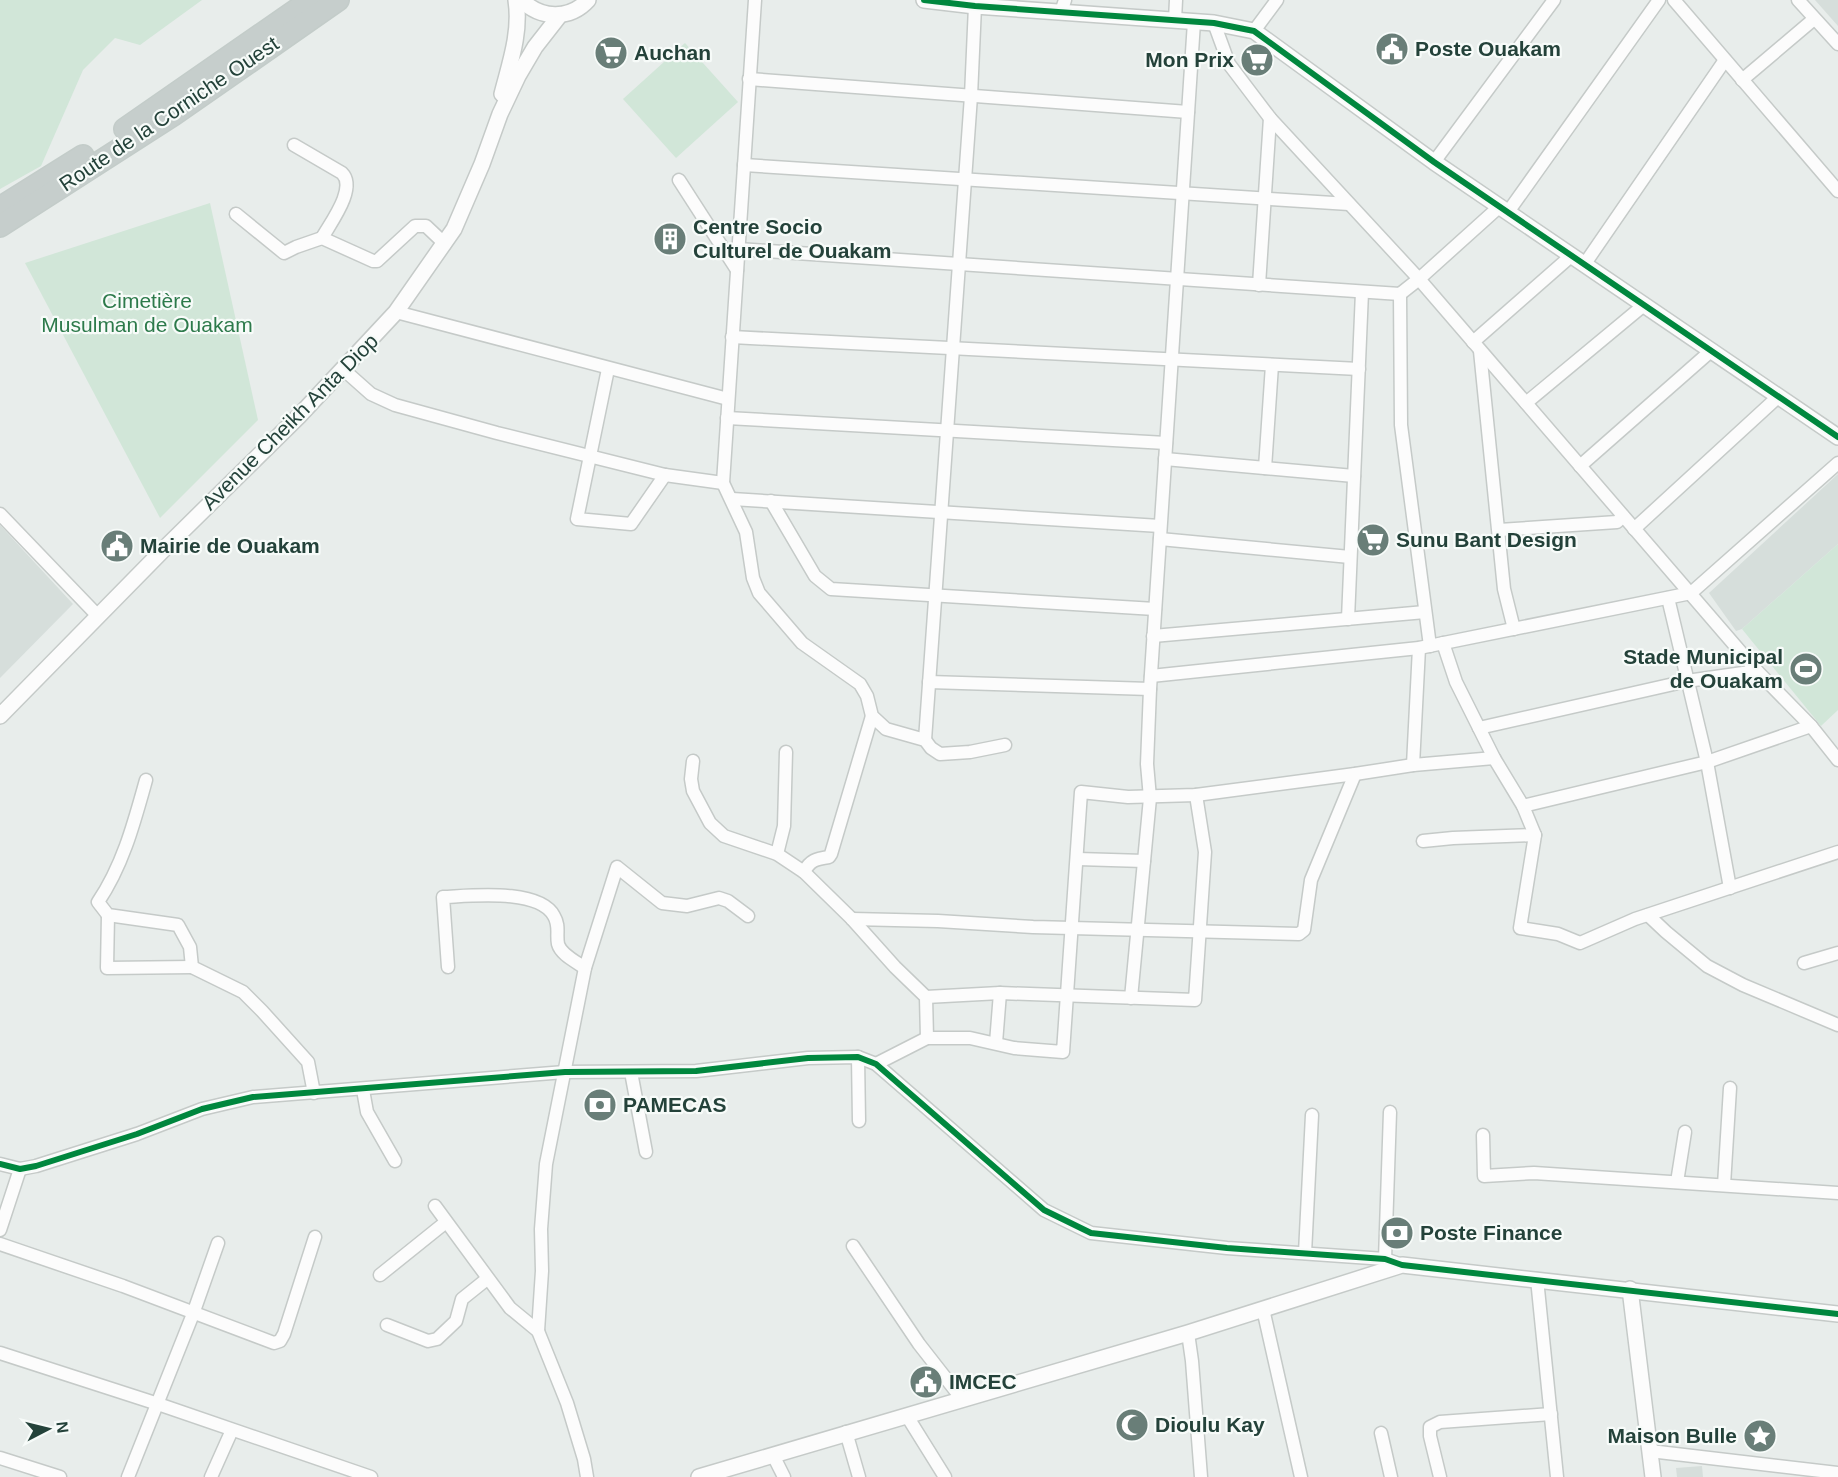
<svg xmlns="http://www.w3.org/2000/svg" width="1838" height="1477" viewBox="0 0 1838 1477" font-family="Arial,sans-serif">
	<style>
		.built { fill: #d6dedb }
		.green { fill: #d1e6d8 }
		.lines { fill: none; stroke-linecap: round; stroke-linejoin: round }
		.minor-casing { stroke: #c5cac8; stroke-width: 15 }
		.tertiary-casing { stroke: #c5cac8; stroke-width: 18 }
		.trunk-casing { stroke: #c3ccc9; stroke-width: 24 }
		.minor { stroke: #fcfcfc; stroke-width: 12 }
		.tertiary { stroke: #fcfcfc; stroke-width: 15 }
		.trunk { stroke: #c6cecc; stroke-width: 21 }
		.cycleway-casing { stroke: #f7fbf9; stroke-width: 10 }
		.cycleway { stroke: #00873e; stroke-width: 6 }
		.labels { text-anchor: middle; stroke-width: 4.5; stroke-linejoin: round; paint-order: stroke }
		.poi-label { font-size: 21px; font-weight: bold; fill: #24423a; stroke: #f7fbf9; text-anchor: start }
		.street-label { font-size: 21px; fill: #24423a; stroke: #f7fbf9 }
		.park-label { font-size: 21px; fill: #2d7a4b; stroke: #f7fbf9 }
	</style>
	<rect width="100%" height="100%" fill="#e8edeb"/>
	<!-- built -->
	<g class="built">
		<path d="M 1815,0 L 1838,0 L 1838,26 Z"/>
		<path d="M 1838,474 L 1838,544 L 1742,629 L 1736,631 L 1709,593 Z"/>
		<path d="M 0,525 L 73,604 L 0,678 Z"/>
		<path d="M 1702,1466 L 1703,1477 L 1677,1477 L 1676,1468 Z"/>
	</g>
	<!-- green -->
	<g class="green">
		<path d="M 0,0 L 202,0 L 140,45 L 115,38 L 83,70 L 41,166 L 0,189 Z"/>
		<path d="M 685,43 L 738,102 L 676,158 L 623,99 Z"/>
		<path d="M 210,203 L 258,420 L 160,518 L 25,263 Z"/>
		<path d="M 1838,544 L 1838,710 L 1821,726 L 1742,629 Z"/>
	</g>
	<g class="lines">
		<!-- minor casing -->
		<g class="minor-casing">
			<g id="minor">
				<path d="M 755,0 L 723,483 L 746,532 L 753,578 L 759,593 L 802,643 L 860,684 L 867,696 L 872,716 L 886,729 L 925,740 L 931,748 L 940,754 L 970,752 L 1005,745"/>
				<path d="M 1674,0 L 1838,191"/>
				<path d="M 1798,0 L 1838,44"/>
				<path d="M 1061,12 L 1065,0"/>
				<path d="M 1175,20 L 1176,0"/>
				<path d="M 1214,23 L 1229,64 L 1270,118 L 1419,279 L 1757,671 L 1811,726 L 1838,760"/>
				<path d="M 1254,31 L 1277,0"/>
				<path d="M 749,79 L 1188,112"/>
				<path d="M 1742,80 L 1814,19"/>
				<path d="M 294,145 L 342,173 C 357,188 331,222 322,238"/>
				<path d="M 1434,162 L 1554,0"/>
				<path d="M 744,165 L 1349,204"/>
				<path d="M 679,180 L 737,270"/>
				<path d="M 1508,212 L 1659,0"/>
				<path d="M 236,214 L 284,253 L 296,247 L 322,238 L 373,261 L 377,261 L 415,226 L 426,226 L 445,244"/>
				<path d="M 738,249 L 1400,294 L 1419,279 L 1499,207"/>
				<path d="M 1584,265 L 1725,60"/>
				<path d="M 1259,285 L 1270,118"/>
				<path d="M 1400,294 L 1401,425 L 1430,646"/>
				<path d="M 396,312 L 728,399"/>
				<path d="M 732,337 L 1359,369"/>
				<path d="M 1473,342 L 1571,256"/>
				<path d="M 1480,351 L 1504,589 L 1514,629"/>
				<path d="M 608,369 L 577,519 L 631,524 L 665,475"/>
				<path d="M 344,370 L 371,394 L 395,405 L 497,433 L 665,475 L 723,483"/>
				<path d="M 1526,403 L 1644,305"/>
				<path d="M 727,418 L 1166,443"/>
				<path d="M 1165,459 L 1354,476"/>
				<path d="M 1580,466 L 1712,350"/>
				<path d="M 1265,468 L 1272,365"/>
				<path d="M 732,499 L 1160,526"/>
				<path d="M 771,501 L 815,576 L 831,589 L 1155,609"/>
				<path d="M 0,514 L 98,616"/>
				<path d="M 1634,529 L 1779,396"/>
				<path d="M 1499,530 L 1617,522 L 1623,516"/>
				<path d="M 1160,539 L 1350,557"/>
				<path d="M 1668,598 L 1707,762 L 1730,888"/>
				<path d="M 1348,619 L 1362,292"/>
				<path d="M 1153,636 L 1425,612"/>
				<path d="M 1443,643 L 1456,682 L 1494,758 L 1523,806 L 1535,835 L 1520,928 L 1558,934 L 1580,943 L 1635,919 L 1838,852"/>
				<path d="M 1151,676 L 1419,648 L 1691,593 L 1838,463"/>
				<path d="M 929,682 L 1150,689"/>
				<path d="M 1479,728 L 1687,681 L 1757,671"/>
				<path d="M 925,740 L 971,96 L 975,6"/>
				<path d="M 693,761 L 691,779 L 693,791 L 710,823 L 724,836 L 777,854 L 804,872 L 852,919 L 895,967 L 926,997 L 927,1038"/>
				<path d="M 1413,765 L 1419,648"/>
				<path d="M 146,780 C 134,823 123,865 98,902 L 108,915 L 178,925 L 190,947 L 192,967 L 243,992 L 262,1011 L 308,1062 L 314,1093"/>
				<path d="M 1523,806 L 1707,762 L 1811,726"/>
				<path d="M 1423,841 L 1453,838 L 1535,835"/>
				<path d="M 777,854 L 784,826 L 786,752"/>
				<path d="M 1078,859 L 1144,861"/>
				<path d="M 804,872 C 810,860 816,859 829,857 L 831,854 L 872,716"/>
				<path d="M 108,915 L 107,968 L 192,967"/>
				<path d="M 1648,915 L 1666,932 L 1707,966 L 1743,985 L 1838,1025"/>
				<path d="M 852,919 L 938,921 L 1033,927 L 1299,934 L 1304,930 L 1311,880 L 1355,774"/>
				<path d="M 1804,963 L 1838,953"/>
				<path d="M 448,967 L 443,897 C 470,896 539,888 554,916 C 560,926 556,934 558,944 C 561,955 577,962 585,968"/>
				<path d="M 926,997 L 1000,993 L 1195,1000 L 1205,852 L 1196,795"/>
				<path d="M 1131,998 L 1150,798 L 1147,764 L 1150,689 L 1194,22"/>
				<path d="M 996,1043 L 1000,993"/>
				<path d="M 858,1057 L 859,1121"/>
				<path d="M 876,1064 L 927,1038 L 970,1038 L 1014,1048 L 1063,1052 L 1081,792 L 1128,797 L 1196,795 L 1355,774 L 1413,765 L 1494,758"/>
				<path d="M 631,1072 L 646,1152"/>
				<path d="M 363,1090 L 367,1112 L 395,1161"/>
				<path d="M 1483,1135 L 1484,1176 L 1534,1173 L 1838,1193"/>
				<path d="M 0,1164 L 20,1169 L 36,1166 L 137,1134 L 202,1109 L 253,1097 L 565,1072 L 696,1071 L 808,1058 L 858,1057 L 876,1064 L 1044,1210 L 1091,1233 L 1227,1248 L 1385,1259 L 1402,1265"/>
				<path d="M 1677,1182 L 1685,1132"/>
				<path d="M 1724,1185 L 1730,1088"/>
				<path d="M 435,1206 L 510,1308 L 538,1331 L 567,1403 L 584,1459 L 587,1477"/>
				<path d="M 0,1230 L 20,1169"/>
				<path d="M 0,1244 L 123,1286 L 274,1343 L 280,1341 L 284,1334 L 315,1237"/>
				<path d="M 853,1246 L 919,1344 L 962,1399"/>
				<path d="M 1305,1253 L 1312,1115"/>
				<path d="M 1385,1259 L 1390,1112"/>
				<path d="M 380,1275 L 446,1222"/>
				<path d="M 1537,1279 L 1557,1477"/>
				<path d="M 1263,1309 L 1301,1477"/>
				<path d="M 387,1325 L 428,1341 L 437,1339 L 456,1321 L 462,1299 L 487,1279"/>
				<path d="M 538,1331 L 542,1271 L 541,1229 L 546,1164 L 585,968 L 617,867 L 662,903 L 687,906 L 719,898 L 728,901 L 748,916"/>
				<path d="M 1188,1333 L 1192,1361 L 1201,1477"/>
				<path d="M 0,1353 L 158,1404 L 371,1477"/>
				<path d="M 907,1416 L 945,1477"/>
				<path d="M 846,1432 L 859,1477"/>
				<path d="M 1381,1433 L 1391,1477"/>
				<path d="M 1650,1451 L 1838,1473"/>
				<path d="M 773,1455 L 784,1477"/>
				<path d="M 0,1458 L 60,1477"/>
				<path d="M 128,1477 L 193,1314 L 218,1243"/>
				<path d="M 211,1477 L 232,1430"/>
				<path d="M 1440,1477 L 1430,1436 L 1430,1427 L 1440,1422 L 1551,1414"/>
			</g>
		</g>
		<!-- tertiary casing -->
		<g class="tertiary-casing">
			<g id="tertiary">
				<path d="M 522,0 C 540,19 570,20 588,0"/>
				<path d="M 924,0 L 975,6 L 1214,23 L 1254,31 L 1434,162 L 1838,437"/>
				<path d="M 502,94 C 510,63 521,32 516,0"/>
				<path d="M 0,716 L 168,545 L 299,416 L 396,312 L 454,229 L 482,164 L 500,114 L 518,76 L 535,47 L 560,15"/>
				<path d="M 1630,1289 L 1653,1477"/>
				<path d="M 699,1477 L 1188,1333 L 1402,1265 L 1838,1314"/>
			</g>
		</g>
		<!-- trunk casing -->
		<g class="trunk-casing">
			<g id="trunk">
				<path d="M 125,129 L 311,0"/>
				<path d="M 0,208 L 83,156"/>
				<path d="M 0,226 L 173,115 L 338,0"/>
			</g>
		</g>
		<!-- minor -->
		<use href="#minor" class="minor"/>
		<!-- tertiary -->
		<use href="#tertiary" class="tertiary"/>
		<!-- trunk -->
		<use href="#trunk" class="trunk"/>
		<!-- cycleway casing -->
		<g class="cycleway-casing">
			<g id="cycleway">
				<path d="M 924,0 L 975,6 L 1214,23 L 1254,31 L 1434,162 L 1838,437"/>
				<path d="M 0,1164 L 20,1169 L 36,1166 L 137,1134 L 202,1109 L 253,1097 L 565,1072 L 696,1071 L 808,1058 L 858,1057 L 876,1064 L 1044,1210 L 1091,1233 L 1227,1248 L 1385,1259 L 1402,1265 L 1838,1314"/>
			</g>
		</g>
		<!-- cycleway -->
		<use href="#cycleway" class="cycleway"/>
	</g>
	<!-- icons -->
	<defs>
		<g id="civic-disc" transform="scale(1.725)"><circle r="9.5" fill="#697e78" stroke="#f7fbf9"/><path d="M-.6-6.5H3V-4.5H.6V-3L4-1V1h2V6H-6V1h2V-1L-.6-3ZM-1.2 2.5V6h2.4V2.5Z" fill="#fff"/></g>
		<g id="supermarket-disc" transform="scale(1.725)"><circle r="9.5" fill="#697e78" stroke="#f7fbf9"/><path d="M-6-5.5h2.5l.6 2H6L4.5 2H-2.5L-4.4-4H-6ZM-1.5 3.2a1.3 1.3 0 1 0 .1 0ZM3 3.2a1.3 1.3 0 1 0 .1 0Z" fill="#fff"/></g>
		<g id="building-disc" transform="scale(1.725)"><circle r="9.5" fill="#697e78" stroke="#f7fbf9"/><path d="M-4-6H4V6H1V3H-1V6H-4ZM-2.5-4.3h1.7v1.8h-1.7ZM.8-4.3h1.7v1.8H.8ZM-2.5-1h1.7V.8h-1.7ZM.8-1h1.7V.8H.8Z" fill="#fff"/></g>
		<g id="stadium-disc" transform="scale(1.725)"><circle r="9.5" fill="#697e78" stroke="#f7fbf9"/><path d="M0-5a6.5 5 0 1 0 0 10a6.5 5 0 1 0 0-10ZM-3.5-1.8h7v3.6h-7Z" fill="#fff"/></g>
		<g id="bank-disc" transform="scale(1.725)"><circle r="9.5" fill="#697e78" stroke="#f7fbf9"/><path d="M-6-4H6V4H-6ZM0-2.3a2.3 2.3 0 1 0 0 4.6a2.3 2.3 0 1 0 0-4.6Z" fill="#fff"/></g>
		<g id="mosque-disc" transform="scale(1.725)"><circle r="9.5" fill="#697e78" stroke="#f7fbf9"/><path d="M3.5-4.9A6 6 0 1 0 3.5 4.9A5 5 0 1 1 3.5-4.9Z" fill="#fff"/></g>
		<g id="sight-disc" transform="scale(1.725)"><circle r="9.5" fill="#697e78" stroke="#f7fbf9"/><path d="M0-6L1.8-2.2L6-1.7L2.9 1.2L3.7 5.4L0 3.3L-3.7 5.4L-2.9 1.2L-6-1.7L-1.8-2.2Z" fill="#fff"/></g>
	</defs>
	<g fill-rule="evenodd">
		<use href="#civic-disc" x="1392" y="49"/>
		<use href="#supermarket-disc" x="611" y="53"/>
		<use href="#supermarket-disc" x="1257" y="60"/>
		<use href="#building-disc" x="670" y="239"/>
		<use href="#supermarket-disc" x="1373" y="540"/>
		<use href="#civic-disc" x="117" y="546"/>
		<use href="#stadium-disc" x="1806" y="669"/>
		<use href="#bank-disc" x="600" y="1105"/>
		<use href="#bank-disc" x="1397" y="1233"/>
		<use href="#civic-disc" x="926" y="1382"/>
		<use href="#mosque-disc" x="1132" y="1425"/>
		<use href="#sight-disc" x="1760" y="1436"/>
	</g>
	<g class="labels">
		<!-- poi labels -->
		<g class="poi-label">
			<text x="1415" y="56">Poste Ouakam</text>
			<text x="634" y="60">Auchan</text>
			<text x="1234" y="67" text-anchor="end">Mon Prix</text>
			<text x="693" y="234">Centre Socio<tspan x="693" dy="24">Culturel de Ouakam</tspan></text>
			<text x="1396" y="547">Sunu Bant Design</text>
			<text x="140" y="553">Mairie de Ouakam</text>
			<text x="1783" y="664" text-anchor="end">Stade Municipal<tspan x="1783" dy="24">de Ouakam</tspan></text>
			<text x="623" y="1112">PAMECAS</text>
			<text x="1420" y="1240">Poste Finance</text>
			<text x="949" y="1389">IMCEC</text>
			<text x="1155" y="1432">Dioulu Kay</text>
			<text x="1737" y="1443" text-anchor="end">Maison Bulle</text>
		</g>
		<!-- street labels -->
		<g class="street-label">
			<text transform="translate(169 114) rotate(-34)" y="7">Route de la Corniche Ouest</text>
			<text transform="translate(290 422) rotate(-45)" y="7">Avenue Cheikh Anta Diop</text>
		</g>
		<!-- park labels -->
		<g class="park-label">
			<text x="147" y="308">Cimetière<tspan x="147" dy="24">Musulman de Ouakam</tspan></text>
		</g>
	</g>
	<!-- north arrow -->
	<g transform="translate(48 1429) rotate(83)" stroke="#f7fbf9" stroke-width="4.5" paint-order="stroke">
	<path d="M0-4.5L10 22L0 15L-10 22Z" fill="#24423a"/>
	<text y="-9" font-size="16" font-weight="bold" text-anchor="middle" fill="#24423a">N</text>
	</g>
</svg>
